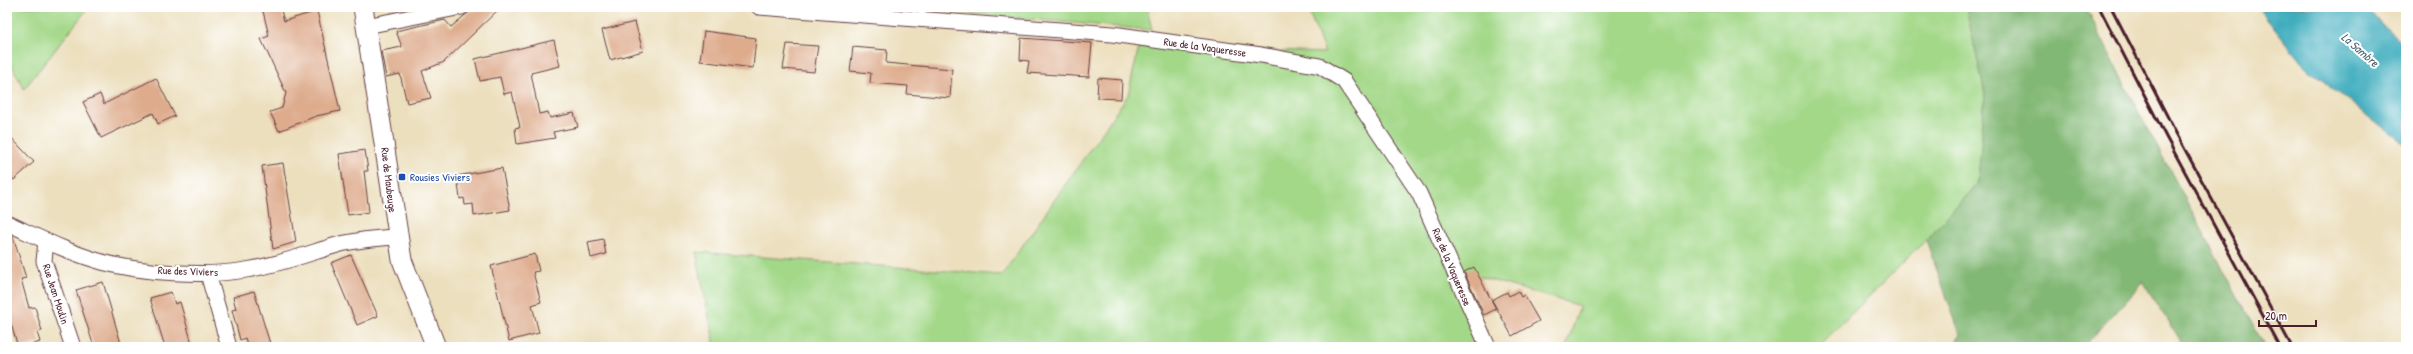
<svg xmlns="http://www.w3.org/2000/svg" width="2413" height="354" viewBox="0 0 2413 354" font-family="'Patrick Hand',sans-serif">
	<style>
		.green { fill: #a3d888; stroke: #767c5a }
		.forest { fill: #82b874; stroke: #666c50 }
		.water { fill: #40adbe; stroke: #456674 }
		.building { fill: #deac8d }
		.lines { fill: none; stroke-linecap: round; stroke-linejoin: round }
		.minor-casing { stroke: #623c41; stroke-width: 17 }
		.tertiary-casing { stroke: #623c41; stroke-width: 21 }
		.minor { stroke: #fff; stroke-width: 15 }
		.tertiary { stroke: #fff; stroke-width: 19 }
		.rail { stroke: #4a1f2b; stroke-width: 3 }
		.transit-dot { fill: #1a4fb4; stroke: #fff; stroke-width: 1.5 }
		.labels { text-anchor: middle; stroke-width: 4; stroke-linejoin: round; paint-order: stroke }
		.street-label { font-size: 11px; fill: #4a1f2b; stroke: #fff }
		.transit-label { font-size: 11px; fill: #164399; stroke: #fff; text-anchor: start }
		.water-label { font-size: 12px; font-style: italic; fill: #465f6d; stroke: #fff }
	</style>
	<rect width="100%" height="100%" fill="#fff"/>
	<filter id="ink" filterUnits="userSpaceOnUse"><feTurbulence type="fractalNoise" baseFrequency=".025" numOctaves="2"/><feDisplacementMap in="SourceGraphic" scale="8" xChannelSelector="R" yChannelSelector="G"/><feConvolveMatrix kernelMatrix="1 2 1 2 8 2 1 2 1" color-interpolation-filters="sRGB"/></filter>
	<filter id="wash" filterUnits="userSpaceOnUse"><feTurbulence type="fractalNoise" baseFrequency=".012" numOctaves="4" result="noise"/><feDisplacementMap in="SourceGraphic" scale="16" xChannelSelector="R" yChannelSelector="G"/><feGaussianBlur stdDeviation="0.9" result="paint"/><feColorMatrix in="noise" values="0 0 0 0 0 0 0 0 0 0 0 0 0 0 0 0 0 1.4 0 .05"/><feComposite in="paint" operator="in"/></filter>
	<g filter="url(#wash)">
		<rect width="100%" height="100%" fill="#ecdfbd"/>
		<!-- green -->
		<g class="green">
			<path d="M 7,7 L 89,7 L 24,89 L 7,56 Z"/>
			<path d="M 896,7 L 1147,7 L 1152,30 Z"/>
			<path d="M 1307,7 L 1966,7 L 1985,94 L 1978,182 L 1926,240 L 1818,347 L 1566,347 L 1580,306 L 1463,272 L 1484,347 L 715,347 L 696,252 L 1002,275 L 1128,95 L 1139,46 L 1325,53 Z"/>
		</g>
		<!-- forest -->
		<path class="forest" d="M 1966,7 L 2086,7 L 2138,111 L 2265,347 L 2184,347 L 2143,282 L 2083,347 L 1954,347 L 1960,334 L 1926,240 L 1978,182 L 1985,94 Z"/>
		<!-- water -->
		<path class="water" d="M 2257,7 L 2363,7 L 2406,46 L 2406,145 L 2306,68 Z"/>
		<g id="blocks">
			<!-- building -->
			<g class="building">
				<path d="M 262,7 L 280,7 L 284,21 L 317,11 L 340,111 L 316,116 L 279,131 L 270,112 L 282,108 L 286,93 L 261,39 L 269,36 Z"/>
				<path d="M 501,7 L 444,62 L 422,71 L 431,98 L 407,103 L 400,74 L 386,77 L 381,51 L 402,47 L 396,31 L 445,20 L 451,27 L 470,11 Z"/>
				<path d="M 635,22 L 643,51 L 610,60 L 602,30 Z"/>
				<path d="M 704,31 L 756,38 L 753,68 L 700,61 Z"/>
				<path d="M 1021,38 L 1092,43 L 1089,77 L 1027,73 L 1029,61 L 1020,60 Z"/>
				<path d="M 554,40 L 560,66 L 531,73 L 539,114 L 548,112 L 550,118 L 574,113 L 578,127 L 553,132 L 555,138 L 517,144 L 515,128 L 520,127 L 512,92 L 504,94 L 500,77 L 480,81 L 475,59 Z"/>
				<path d="M 787,44 L 818,46 L 814,72 L 783,69 Z"/>
				<path d="M 853,47 L 887,50 L 886,63 L 952,69 L 950,98 L 907,94 L 908,86 L 870,83 L 871,73 L 850,71 Z"/>
				<path d="M 156,78 L 175,116 L 158,124 L 153,113 L 101,138 L 83,102 L 100,94 L 104,104 Z"/>
				<path d="M 1098,78 L 1122,80 L 1121,99 L 1097,98 Z"/>
				<path d="M 7,133 L 34,162 L 14,180 L 7,173 Z"/>
				<path d="M 365,150 L 368,171 L 364,171 L 369,212 L 348,215 L 339,154 Z"/>
				<path d="M 283,163 L 296,242 L 273,249 L 262,166 Z"/>
				<path d="M 502,168 L 510,210 L 474,216 L 473,204 L 465,205 L 464,198 L 460,199 L 457,176 Z"/>
				<path d="M 7,233 L 13,236 L 26,278 L 21,279 L 29,308 L 35,307 L 42,331 L 37,332 L 40,342 L 24,347 L 18,347 L 7,311 Z"/>
				<path d="M 603,239 L 606,254 L 591,258 L 588,242 Z"/>
				<path d="M 535,254 L 539,271 L 533,272 L 541,302 L 532,305 L 539,333 L 509,341 L 491,266 Z"/>
				<path d="M 351,255 L 378,316 L 357,325 L 331,263 Z"/>
				<path d="M 1474,267 L 1496,309 L 1484,315 L 1464,272 Z"/>
				<path d="M 103,282 L 122,347 L 94,347 L 76,290 Z"/>
				<path d="M 254,291 L 271,347 L 248,347 L 245,338 L 240,340 L 232,310 L 236,309 L 233,297 Z"/>
				<path d="M 1518,291 L 1521,297 L 1524,295 L 1539,321 L 1512,336 L 1492,300 L 1507,292 L 1509,296 Z"/>
				<path d="M 171,292 L 175,304 L 180,302 L 193,347 L 165,347 L 150,298 Z"/>
			</g>
		</g>
	</g>
	<g filter="url(#ink)">
		<use href="#blocks" fill-opacity="0" stroke="#623c41" stroke-width="1"/>
		<g class="lines">
			<!-- minor casing -->
			<g class="minor-casing">
				<g id="minor">
					<path d="M 759,7 L 1112,34 L 1261,55 L 1320,66 L 1344,81 L 1419,193 L 1488,347"/>
					<path d="M 366,26 L 462,7"/>
					<path d="M 7,223 C 38,237 69,253 102,262 C 141,273 206,277 246,270 C 278,265 307,254 337,245 C 356,240 378,238 397,237"/>
					<path d="M 46,241 L 44,261 L 73,347"/>
					<path d="M 208,274 L 229,347"/>
				</g>
			</g>
			<!-- tertiary casing -->
			<g class="tertiary-casing">
				<path id="tertiary" d="M 363,7 L 402,260 L 436,347"/>
			</g>
			<!-- minor -->
			<use href="#minor" class="minor"/>
			<!-- tertiary -->
			<use href="#tertiary" class="tertiary"/>
			<!-- rail -->
			<g class="rail">
				<path d="M 2099,7 L 2166,137 L 2280,347"/>
				<path d="M 2111,7 L 2176,133 L 2292,347"/>
			</g>
		</g>
	</g>
	<!-- markers -->
	<rect class="transit-dot" x="398" y="173" width="8" height="8" rx="2"/>
	<g class="labels">
		<!-- street labels -->
		<g class="street-label">
			<text transform="translate(1205 47) rotate(8)" y="4">Rue de la Vaqueresse</text>
			<text transform="translate(389 180) rotate(83)" y="4">Rue de Maubeuge</text>
			<text transform="translate(1452 267) rotate(67)" y="4">Rue de la Vaqueresse</text>
			<text transform="translate(188 271) rotate(2)" y="4">Rue des Viviers</text>
			<text transform="translate(56 294) rotate(72)" y="4">Rue Jean Moulin</text>
		</g>
		<!-- transit labels -->
		<g class="transit-label">
			<text x="410" y="181">Rousies Viviers</text>
		</g>
		<!-- water labels -->
		<g class="water-label">
			<text transform="translate(2360 50) rotate(41)" y="4">La Sambre</text>
		</g>
	</g>
	<!-- margin -->
	<rect width="2413" height="354" fill="none" stroke="#fff" stroke-width="24"/>
	<!-- scale -->
	<path d="M2259 320v6h57v-6" fill="none" stroke="#4a1f2b" stroke-width="2"/>
	<text x="2265" y="320" font-size="12" fill="#4a1f2b" stroke="#ffffff" stroke-width="3" paint-order="stroke">20 m</text>
</svg>
